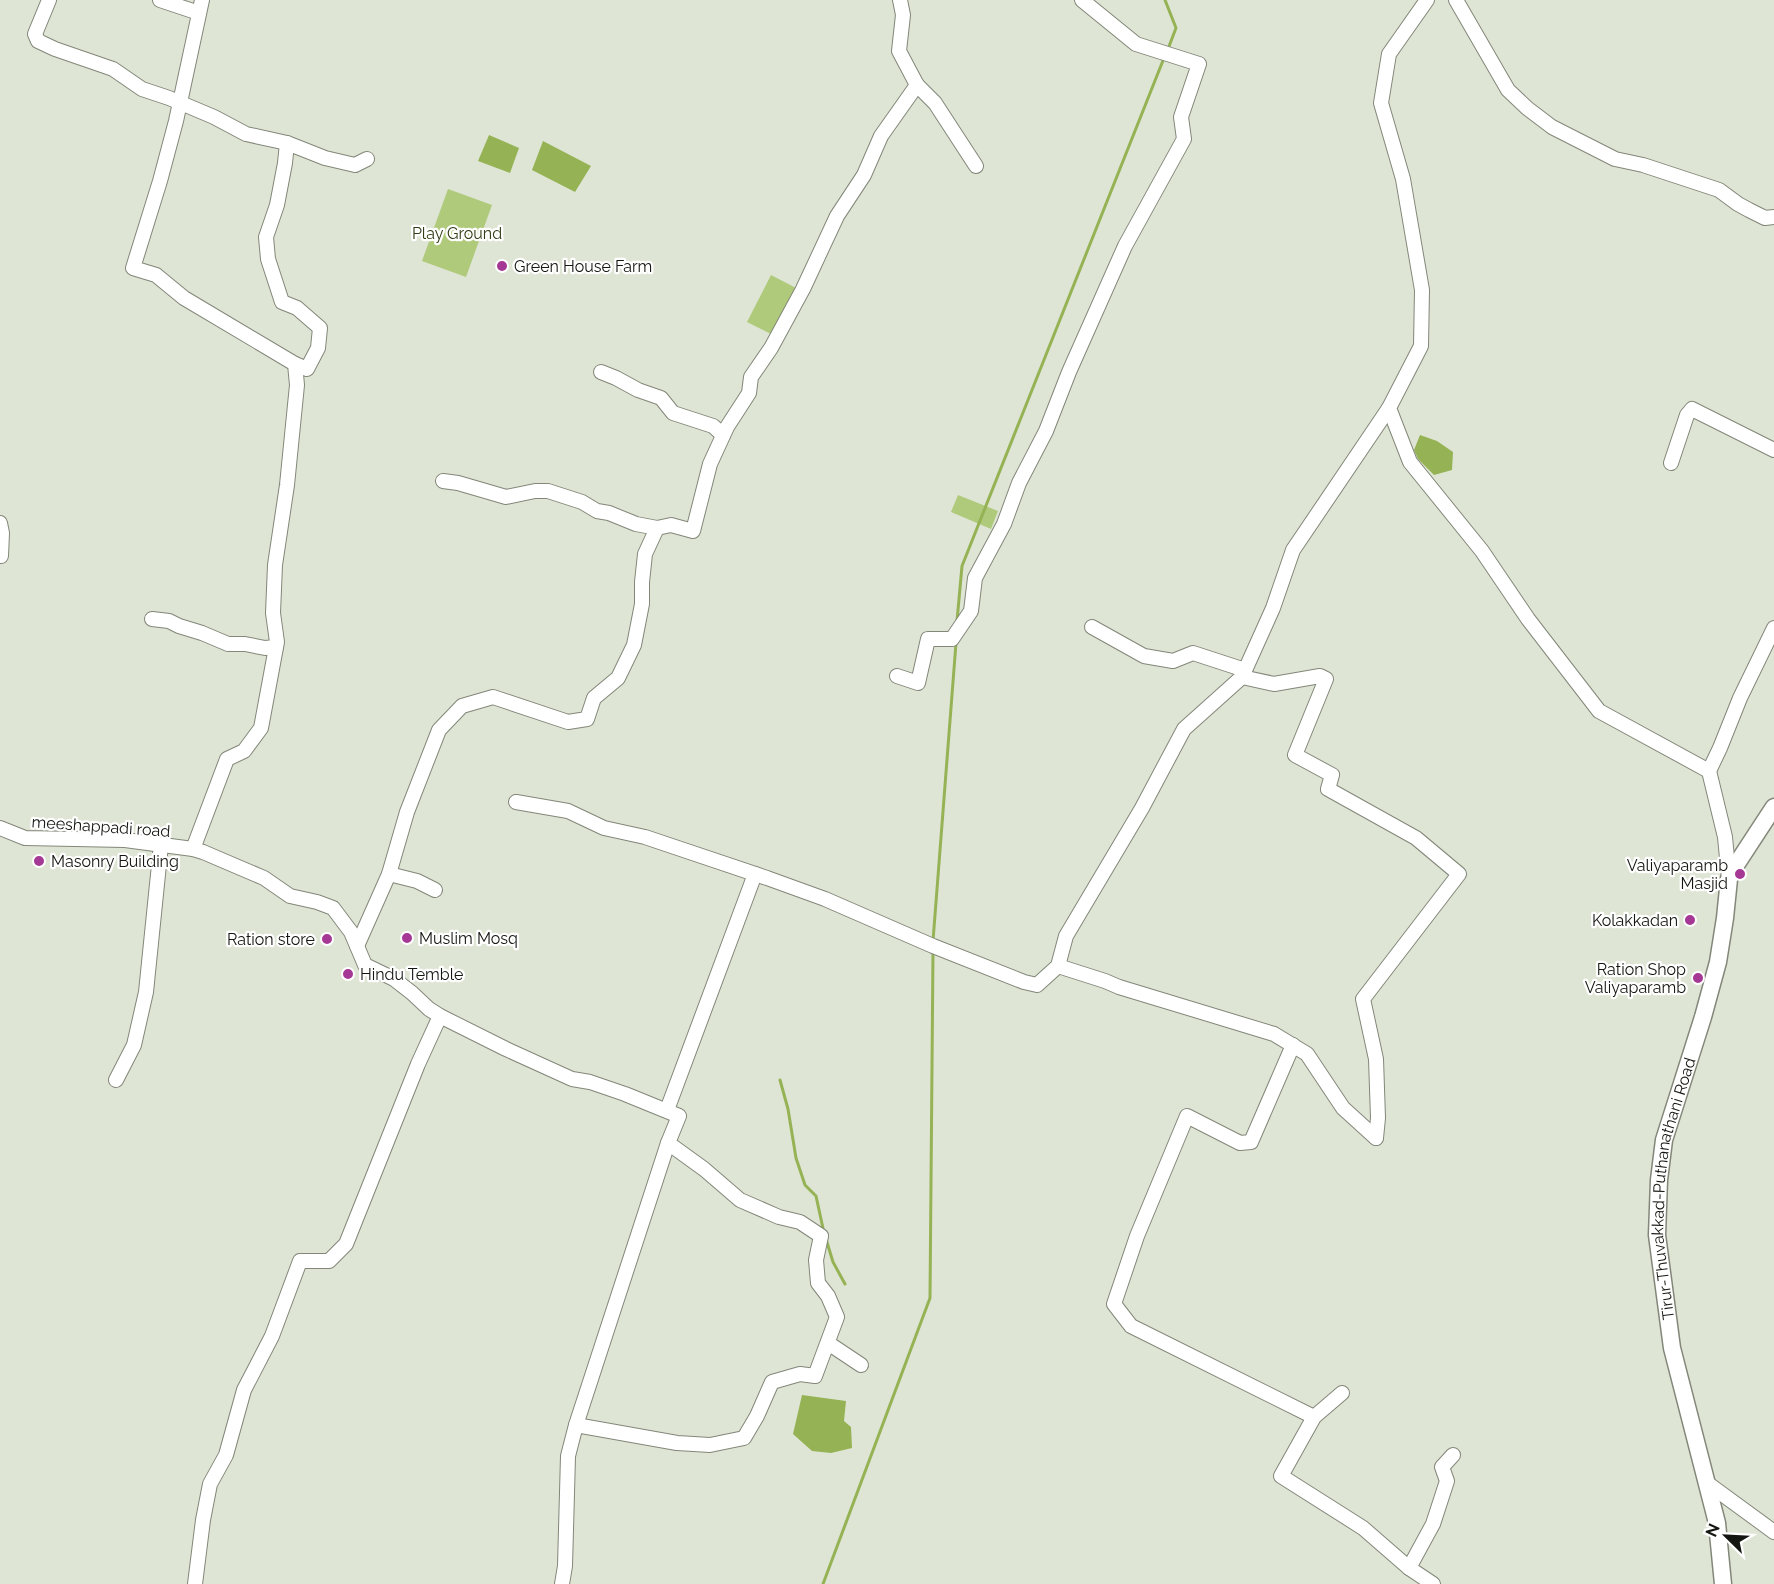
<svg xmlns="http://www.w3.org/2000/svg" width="1774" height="1584" viewBox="0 0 1774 1584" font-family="Raleway,sans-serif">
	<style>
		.green { fill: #afca7a }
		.water { fill: #95b355 }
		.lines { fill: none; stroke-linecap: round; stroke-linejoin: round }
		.stream { stroke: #95b355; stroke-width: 3 }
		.minor-casing { stroke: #828779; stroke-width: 16 }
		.major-casing { stroke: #828779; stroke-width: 19 }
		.minor { stroke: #fff; stroke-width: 14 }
		.major { stroke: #fff; stroke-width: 16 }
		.poi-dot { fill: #a53795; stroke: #fff; stroke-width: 2 }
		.labels { text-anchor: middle; stroke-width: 4.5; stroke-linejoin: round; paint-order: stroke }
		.park-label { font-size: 16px; fill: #303c15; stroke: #fff }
		.poi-label { font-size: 16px; fill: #131510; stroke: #fff; text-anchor: start }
		.street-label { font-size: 16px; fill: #131510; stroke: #fff }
	</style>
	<rect width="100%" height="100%" fill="#dfe5d5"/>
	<!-- green -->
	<g class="green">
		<path d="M 448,189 L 492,205 L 466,277 L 422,261 Z"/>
		<path d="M 771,275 L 798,289 L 775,336 L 747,322 Z"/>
		<path d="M 958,495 L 998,511 L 991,529 L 951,512 Z"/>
	</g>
	<!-- water -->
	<g class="water">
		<path d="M 489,135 L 519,148 L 510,173 L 478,161 Z"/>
		<path d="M 543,141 L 591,166 L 575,192 L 532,170 Z"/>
		<path d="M 1420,435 L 1437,441 L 1453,452 L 1452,470 L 1434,475 L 1418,459 L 1414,450 Z"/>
		<path d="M 802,1395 L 846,1401 L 844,1421 L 851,1427 L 852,1448 L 831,1453 L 812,1451 L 793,1434 Z"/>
	</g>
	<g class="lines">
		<!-- stream -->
		<g class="stream">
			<path d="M 1165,0 L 1176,28 L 1168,49"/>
			<path d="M 957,621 L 962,566 L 1164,58"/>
			<path d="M 933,941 L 956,643"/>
			<path d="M 780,1080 L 788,1109 L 796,1158 L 805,1185 L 816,1196 L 824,1233"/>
			<path d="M 826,1239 L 833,1262 L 845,1284"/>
			<path d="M 823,1584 L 930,1298 L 933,951"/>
		</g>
		<!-- minor casing -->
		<g class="minor-casing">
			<g id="minor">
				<path d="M 49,0 L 35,34 L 38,41 L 55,49 L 113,69 L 142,89 L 169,98 L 214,117 L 246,134 L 287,143 L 325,158 L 355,165 L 367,159"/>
				<path d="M 160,0 L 199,13"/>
				<path d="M 1427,0 L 1389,54 L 1381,103 L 1403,179 L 1422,290 L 1421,346 L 1389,408 L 1410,462 L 1482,551 L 1528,619 L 1599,711 L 1709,771 L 1725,837 L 1729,879"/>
				<path d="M 1456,0 L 1508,90 L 1527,108 L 1552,127 L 1615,159 L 1643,165 L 1719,190 L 1738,204 L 1749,210 L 1765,218 L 1774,217"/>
				<path d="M 917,85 L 935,103 L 976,166"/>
				<path d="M 287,143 L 285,163 L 277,205 L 266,237 L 268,259 L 282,302 L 297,308 L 320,328 L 318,348 L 307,369 L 295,364"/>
				<path d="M 601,372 L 616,378 L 638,390 L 661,398 L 673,413 L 713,426 L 723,435"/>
				<path d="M 1671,463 L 1687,415 L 1692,409 L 1774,450"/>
				<path d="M 443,481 L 458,483 L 506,497 L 535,491 L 548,491 L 582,502 L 597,511 L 609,513 L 636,524 L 657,528"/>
				<path d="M 0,523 L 2,533 L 1,556"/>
				<path d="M 152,619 L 169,621 L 179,626 L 202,633 L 228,644 L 245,644 L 265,648 L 276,647"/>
				<path d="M 1092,627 L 1144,656 L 1173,661 L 1193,653 L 1245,670"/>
				<path d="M 897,676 L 918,683 L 928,639 L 952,639 L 971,611 L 975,578 L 1004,524 L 1019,483 L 1046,431 L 1069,372 L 1125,246 L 1184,139 L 1181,117 L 1199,64 L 1136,44 L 1082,0"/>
				<path d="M 1242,677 L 1274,684 L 1320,676 L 1326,679 L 1295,755 L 1332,775 L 1328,789 L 1416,838 L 1459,874 L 1363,999 L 1376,1059 L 1378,1118 L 1376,1138"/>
				<path d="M 1709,771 L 1720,748 L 1740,698 L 1774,628"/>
				<path d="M 516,802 L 568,811 L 604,828 L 645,837 L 767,878 L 825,899 L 933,946 L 1024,982 L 1037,985 L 1058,966 L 1066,936 L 1142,808 L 1184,729 L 1242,677 L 1273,608 L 1293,550 L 1389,408"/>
				<path d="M 0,828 L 25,838 L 125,840 L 193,849 L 203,852 L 264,878 L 290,896 L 317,902 L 333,908 L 351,932 L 365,965 L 394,979 L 412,993 L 429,1009 L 440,1016 L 506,1049 L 572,1079 L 590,1082 L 625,1094 L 679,1116 L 668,1143 L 704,1169 L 740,1200 L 779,1217 L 800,1222 L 821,1236 L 816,1260 L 818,1283 L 828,1296 L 837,1317 L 815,1376 L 800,1374 L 772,1382 L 757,1416 L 744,1438 L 710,1445 L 677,1443 L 576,1425 L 568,1456 L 565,1566 L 562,1584"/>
				<path d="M 193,849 L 227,759 L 244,751 L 261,728 L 277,642 L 273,613 L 275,565 L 287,485 L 297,385 L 295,364 L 184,298 L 156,275 L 133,268 L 160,181 L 176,121 L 202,0"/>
				<path d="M 389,874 L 417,881 L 435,890"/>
				<path d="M 357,946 L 389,874 L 407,812 L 439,730 L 462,706 L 493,697 L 568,722 L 587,719 L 594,698 L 618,678 L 634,645 L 642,604 L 642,582 L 645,554 L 657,528 L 671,525 L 693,531 L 710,464 L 727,427 L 749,393 L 751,377 L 771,348 L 803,289 L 837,216 L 864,175 L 881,136 L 917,85 L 899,51 L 903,15 L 900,0"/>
				<path d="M 1058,966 L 1105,981 L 1119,987 L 1274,1034 L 1307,1054 L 1343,1108 L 1376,1138"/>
				<path d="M 1293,1045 L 1251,1142 L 1240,1143 L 1187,1116 L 1137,1236 L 1114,1304 L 1131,1326 L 1314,1417"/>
				<path d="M 116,1080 L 134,1045 L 146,992 L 161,845"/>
				<path d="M 667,1110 L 755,874"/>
				<path d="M 828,1343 L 861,1365"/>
				<path d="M 1342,1393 L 1314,1417 L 1281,1476 L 1363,1528 L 1409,1568"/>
				<path d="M 576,1425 L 668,1143"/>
				<path d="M 1707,1483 L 1774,1532"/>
				<path d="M 195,1584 L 203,1520 L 210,1484 L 226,1455 L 244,1390 L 272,1336 L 300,1261 L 329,1261 L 346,1244 L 418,1064 L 440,1016"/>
				<path d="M 1433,1584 L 1409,1568 L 1433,1524 L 1447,1481 L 1442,1467 L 1453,1455"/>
			</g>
		</g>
		<!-- major casing -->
		<g class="major-casing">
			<g id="major">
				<path id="s1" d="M 1723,1584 L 1717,1523 L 1672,1348 L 1657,1235 L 1659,1180 L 1664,1140 L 1703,1017 L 1718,962 L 1725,918 L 1729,879 L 1734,868 L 1774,807"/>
			</g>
		</g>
		<!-- minor -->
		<use href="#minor" class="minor"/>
		<!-- major -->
		<use href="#major" class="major"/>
	</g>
	<!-- markers -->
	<g class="poi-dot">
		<circle cx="502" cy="266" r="6"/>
		<circle cx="39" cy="861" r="6"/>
		<circle cx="1740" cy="874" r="6"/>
		<circle cx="1690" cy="920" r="6"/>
		<circle cx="407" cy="938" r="6"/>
		<circle cx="327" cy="939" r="6"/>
		<circle cx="348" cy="974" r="6"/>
		<circle cx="1698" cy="978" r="6"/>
	</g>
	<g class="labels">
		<!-- park labels -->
		<g class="park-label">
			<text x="457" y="239">Play Ground</text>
		</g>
		<!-- poi labels -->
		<g class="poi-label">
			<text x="514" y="272">Green House Farm</text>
			<text x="51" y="867">Masonry Building</text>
			<text x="1728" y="871" text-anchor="end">Valiyaparamb<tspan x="1728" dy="18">Masjid</tspan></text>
			<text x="1678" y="926" text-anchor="end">Kolakkadan</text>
			<text x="419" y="944">Muslim Mosq</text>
			<text x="315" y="945" text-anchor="end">Ration store</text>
			<text x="1686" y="975" text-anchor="end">Ration Shop<tspan x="1686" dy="18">Valiyaparamb</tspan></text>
			<text x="360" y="980">Hindu Temble</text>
		</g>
		<!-- street labels -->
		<g class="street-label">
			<text transform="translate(101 826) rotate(4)" y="6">meeshappadi road</text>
			<text dy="6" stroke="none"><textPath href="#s1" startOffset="404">Tirur-Thuvakkad-Puthanathani Road</textPath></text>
		</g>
	</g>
	<!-- north arrow -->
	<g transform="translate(1726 1536) rotate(294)" stroke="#ffffff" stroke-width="4.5" paint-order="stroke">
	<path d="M0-4.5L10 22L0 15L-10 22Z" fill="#131510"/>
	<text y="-9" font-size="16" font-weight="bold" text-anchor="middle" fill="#131510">N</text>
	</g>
</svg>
